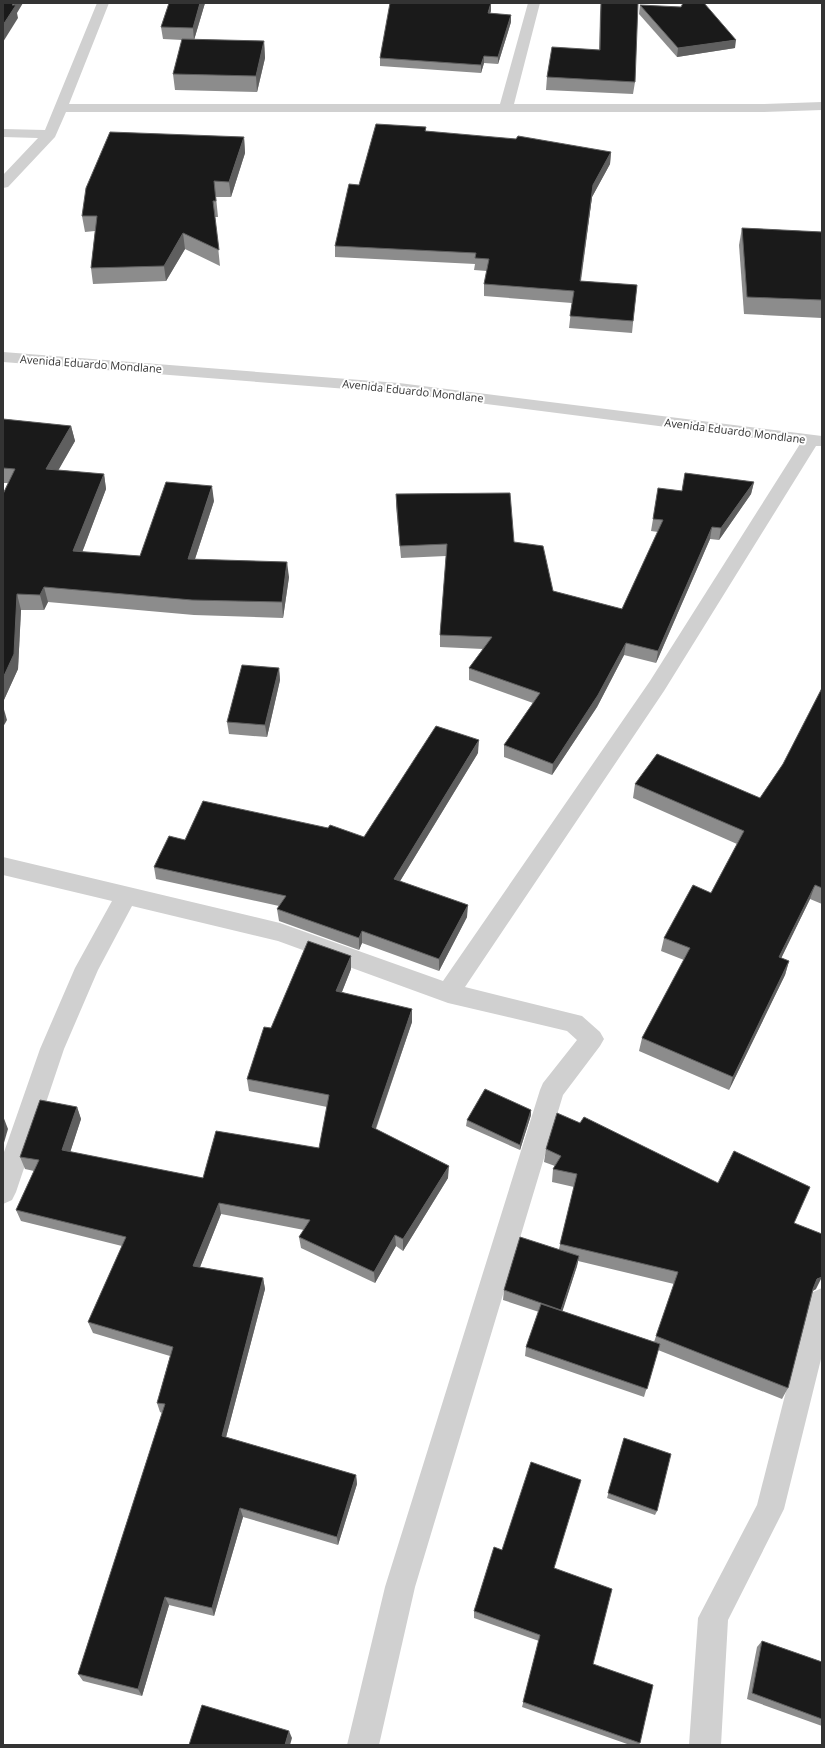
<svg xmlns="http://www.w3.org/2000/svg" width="825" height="1748" viewBox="0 0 825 1748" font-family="'Open Sans',sans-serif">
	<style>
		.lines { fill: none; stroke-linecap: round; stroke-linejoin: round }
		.street { fill: #d0d0d0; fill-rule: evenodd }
		.wall { fill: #8c8c8c; fill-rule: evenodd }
		.shaded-wall { fill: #5f5f5f }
		.building { fill: #1a1a1a; stroke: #5f5f5f }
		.labels { text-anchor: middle; stroke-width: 4; stroke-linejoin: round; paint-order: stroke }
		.far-street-label { font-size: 11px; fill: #333; stroke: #fff }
	</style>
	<rect width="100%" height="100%" fill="#fff"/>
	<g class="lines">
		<!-- street -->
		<g class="street">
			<path d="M 97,3 L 109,3 L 69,104 L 500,104 L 528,3 L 540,3 L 514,104 L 764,104 L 822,102 L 822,110 L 764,112 L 66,112 L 55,137 L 8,187 L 3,188 L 3,175 L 38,138 L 3,137 L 3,129 L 45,130 Z"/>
			<path d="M 3,352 L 399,383 L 822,436 L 822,446 L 816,446 L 664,691 L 465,987 L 582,1016 L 600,1032 L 604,1039 L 600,1046 L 563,1095 L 415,1587 L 379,1745 L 347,1745 L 385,1587 L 540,1090 L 543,1083 L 577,1040 L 567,1031 L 448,1003 L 278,941 L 132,906 L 98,970 L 64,1049 L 16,1192 L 12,1200 L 3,1204 L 3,1155 L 40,1049 L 75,968 L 112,901 L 3,875 L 3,857 L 280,923 L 443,981 L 650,681 L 800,444 L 399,393 L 3,362 Z"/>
			<path d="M 822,1288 L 822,1355 L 784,1509 L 728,1620 L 721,1745 L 689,1745 L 698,1618 L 757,1505 L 809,1301 L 813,1292 Z"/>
		</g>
	</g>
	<!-- wall -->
	<g class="wall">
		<path d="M 205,3 L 194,40 L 264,41 L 265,58 L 257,92 L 175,90 L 173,74 L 182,40 L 163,39 L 161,27 Z"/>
		<path d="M 601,3 L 635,82 L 633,94 L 546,90 L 547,77 L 599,50 L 600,13 Z"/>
		<path d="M 640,5 L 735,48 L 677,57 L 639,14 Z"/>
		<path d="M 491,11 L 490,13 L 511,15 L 511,22 L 498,64 L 484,63 L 481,73 L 380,66 L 380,58 Z"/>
		<path d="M 426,127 L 426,131 L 611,152 L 610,164 L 592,197 L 581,281 L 637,285 L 632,333 L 569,328 L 572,303 L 484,296 L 484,284 L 487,271 L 474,270 L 475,264 L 335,257 L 335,246 L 359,185 Z"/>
		<path d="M 244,137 L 245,153 L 231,197 L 216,197 L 218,217 L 215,217 L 220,266 L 185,249 L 166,281 L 93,284 L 91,268 L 95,231 L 85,232 L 82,216 Z"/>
		<path d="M 742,228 L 822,232 L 822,318 L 744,314 L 739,245 Z"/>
		<path d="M 3,419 L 71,426 L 75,441 L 58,470 L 104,474 L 106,489 L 82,552 L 140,556 L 214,501 L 195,559 L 289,577 L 283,618 L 194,615 L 48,602 L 44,610 L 21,610 L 18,669 L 3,702 L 3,494 L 8,483 L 3,483 Z"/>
		<path d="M 685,473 L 754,482 L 751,494 L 719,540 L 710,539 L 656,663 L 624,655 L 597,707 L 552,775 L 504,757 L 504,745 L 533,703 L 469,680 L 469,668 L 483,649 L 440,647 L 440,635 L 446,556 L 401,558 L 396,506 L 396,494 L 514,542 L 553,591 L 622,609 L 658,532 L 651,531 L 653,519 L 682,491 Z"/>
		<path d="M 279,668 L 280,680 L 267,737 L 229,734 L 227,722 Z"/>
		<path d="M 822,688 L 822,904 L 810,899 L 781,958 L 789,961 L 785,975 L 729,1090 L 639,1051 L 642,1038 L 684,960 L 661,951 L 664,938 L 711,893 L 737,844 L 633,798 L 635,784 L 760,798 L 783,764 Z"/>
		<path d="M 478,753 L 400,881 L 467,917 L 439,971 L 362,943 L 359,950 L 279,921 L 277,909 L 279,906 L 156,879 L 154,867 L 185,840 L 364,837 Z"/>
		<path d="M 351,969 L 342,992 L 412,1022 L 376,1129 L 448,1178 L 403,1251 L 396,1246 L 375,1283 L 301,1248 L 299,1237 L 304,1230 L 221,1214 L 200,1267 L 263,1278 L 265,1289 L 226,1437 L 356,1475 L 357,1484 L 338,1545 L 243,1517 L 214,1616 L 169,1605 L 142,1696 L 83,1681 L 78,1674 L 162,1413 L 160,1412 L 157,1403 L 170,1356 L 93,1333 L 88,1322 L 122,1246 L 21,1221 L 16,1210 L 34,1171 L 25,1169 L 20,1157 L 77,1107 L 81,1119 L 70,1152 L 203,1178 L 319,1148 L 327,1107 L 249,1091 L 247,1079 L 271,1028 Z"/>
		<path d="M 531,1110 L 531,1115 L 520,1150 L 466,1126 L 467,1120 Z"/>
		<path d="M 546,1149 L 794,1223 L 816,1289 L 813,1291 L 788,1388 L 782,1399 L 658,1350 L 644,1397 L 525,1356 L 526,1347 L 539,1312 L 503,1300 L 504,1290 L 559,1249 L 574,1187 L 552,1182 L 553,1169 L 555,1166 L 544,1162 ZM 578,1261 L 674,1284 L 654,1342 L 562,1311 L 577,1266 Z"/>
		<path d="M 624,1438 L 657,1511 L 655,1515 L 607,1498 Z"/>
		<path d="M 555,1568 L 593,1664 L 640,1743 L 638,1745 L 630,1745 L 522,1707 L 539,1641 L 474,1618 L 474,1611 Z"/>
		<path d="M 762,1641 L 822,1662 L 822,1726 L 747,1699 L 757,1647 Z"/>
	</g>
	<!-- shaded-wall -->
	<g class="shaded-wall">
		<path d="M 14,3 L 23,3 L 17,13 L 18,18 L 3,42 L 3,25 Z"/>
		<path d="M 200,3 L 205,3 L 194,40 L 193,28 Z"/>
		<path d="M 491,3 L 491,11 L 488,20 L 488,13 Z"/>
		<path d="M 511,15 L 511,22 L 498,64 L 498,57 Z"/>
		<path d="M 736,40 L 735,48 L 677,57 L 678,48 Z"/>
		<path d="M 264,41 L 265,58 L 257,92 L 256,76 Z"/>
		<path d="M 484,56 L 484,63 L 481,73 L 481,65 Z"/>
		<path d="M 244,137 L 245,153 L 231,197 L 229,182 Z"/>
		<path d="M 611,152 L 610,164 L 592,197 L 579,292 L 593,185 Z"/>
		<path d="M 183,233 L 185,249 L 166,281 L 164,266 Z"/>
		<path d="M 71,426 L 75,441 L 50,485 L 46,469 Z"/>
		<path d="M 104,474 L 106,489 L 77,566 L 73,551 Z"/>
		<path d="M 754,482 L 751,494 L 719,540 L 721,528 Z"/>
		<path d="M 212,486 L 214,501 L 190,574 L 188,559 Z"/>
		<path d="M 712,527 L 710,539 L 656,663 L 658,651 Z"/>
		<path d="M 287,562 L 289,577 L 283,618 L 282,602 Z"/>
		<path d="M 44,587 L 48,602 L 44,610 L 40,595 Z"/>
		<path d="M 17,594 L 21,610 L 18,669 L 3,702 L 3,678 Z"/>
		<path d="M 626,643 L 624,655 L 597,707 L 552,775 L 553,764 Z"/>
		<path d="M 279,668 L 280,680 L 267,737 L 265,725 Z"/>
		<path d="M 3,706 L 7,720 L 3,727 Z"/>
		<path d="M 479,740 L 478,753 L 394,891 L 394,879 Z"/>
		<path d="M 815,885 L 810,899 L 775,971 L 779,957 Z"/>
		<path d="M 468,905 L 467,917 L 439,971 L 439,959 Z"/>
		<path d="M 362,931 L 362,943 L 359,950 L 359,938 Z"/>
		<path d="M 351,956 L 351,969 L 337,1004 L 336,991 Z"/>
		<path d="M 789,961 L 785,975 L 729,1090 L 733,1077 Z"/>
		<path d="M 412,1009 L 412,1022 L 372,1139 L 372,1127 Z"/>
		<path d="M 77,1107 L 81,1119 L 67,1162 L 62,1150 Z"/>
		<path d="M 531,1110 L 531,1115 L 520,1150 L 520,1145 Z"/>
		<path d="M 3,1116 L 8,1129 L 3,1146 Z"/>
		<path d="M 449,1166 L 448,1178 L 403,1251 L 403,1239 Z"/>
		<path d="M 219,1203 L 221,1214 L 196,1277 L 193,1266 Z"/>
		<path d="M 395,1235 L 396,1246 L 375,1283 L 374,1272 Z"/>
		<path d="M 579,1256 L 577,1266 L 560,1319 L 561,1310 Z"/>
		<path d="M 822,1277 L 816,1289 L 812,1291 L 817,1279 Z"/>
		<path d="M 263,1278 L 265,1289 L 224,1445 L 222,1436 Z"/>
		<path d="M 356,1475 L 357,1484 L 338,1545 L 337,1537 Z"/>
		<path d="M 240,1508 L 243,1517 L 214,1616 L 212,1608 Z"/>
		<path d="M 165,1597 L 169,1605 L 142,1696 L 138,1689 Z"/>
		<path d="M 289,1731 L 292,1738 L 290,1745 L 285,1745 Z"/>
	</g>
	<!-- building -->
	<g class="building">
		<path d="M 3,3 L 14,3 L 12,5 L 16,5 L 3,25 Z"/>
		<path d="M 169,3 L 200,3 L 193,28 L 161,27 Z"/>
		<path d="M 390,3 L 491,3 L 488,13 L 511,15 L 498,57 L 484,56 L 481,65 L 380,58 Z"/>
		<path d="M 601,3 L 638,3 L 635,82 L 547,77 L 552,47 L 600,50 Z"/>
		<path d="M 683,3 L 704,3 L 736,40 L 678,48 L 640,5 L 681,7 Z"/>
		<path d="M 182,39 L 264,41 L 256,76 L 173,74 Z"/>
		<path d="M 376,124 L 426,127 L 425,131 L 516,139 L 518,136 L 611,152 L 593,185 L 580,281 L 637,285 L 633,321 L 570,316 L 574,291 L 484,284 L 489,259 L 475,258 L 476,253 L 335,246 L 349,184 L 359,185 Z"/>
		<path d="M 110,132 L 244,137 L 229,182 L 214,181 L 216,201 L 213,201 L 219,250 L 183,233 L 164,266 L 91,268 L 97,216 L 82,216 L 86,188 Z"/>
		<path d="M 742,228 L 822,232 L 822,300 L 747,297 Z"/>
		<path d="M 3,419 L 71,426 L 46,469 L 104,474 L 73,551 L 140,556 L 166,482 L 212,486 L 188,559 L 287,562 L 282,602 L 192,600 L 44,587 L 40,595 L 17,594 L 14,654 L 3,678 L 3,494 L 15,469 L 3,468 Z"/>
		<path d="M 685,473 L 754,482 L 721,528 L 712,527 L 658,651 L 626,643 L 598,695 L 553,764 L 504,745 L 540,693 L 469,668 L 492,637 L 440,635 L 447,544 L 400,546 L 396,494 L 510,493 L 514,542 L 543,546 L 553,591 L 622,609 L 663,520 L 653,519 L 658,488 L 682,491 Z"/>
		<path d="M 242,665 L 279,668 L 265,725 L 227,722 Z"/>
		<path d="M 822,688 L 822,888 L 815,885 L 779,957 L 789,961 L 733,1077 L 642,1038 L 690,948 L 664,938 L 693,885 L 711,893 L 744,831 L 635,784 L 657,754 L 760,798 L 783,764 Z"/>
		<path d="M 436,726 L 479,740 L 394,879 L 468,905 L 439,959 L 362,931 L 359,938 L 277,909 L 286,896 L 154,867 L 169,836 L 185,840 L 203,801 L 328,828 L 330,825 L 364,837 Z"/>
		<path d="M 308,941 L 351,956 L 336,991 L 412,1009 L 372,1127 L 449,1166 L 403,1239 L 395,1235 L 374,1272 L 299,1237 L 310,1220 L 219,1203 L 193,1266 L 263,1278 L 222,1436 L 356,1475 L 337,1537 L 240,1508 L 212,1608 L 165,1597 L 138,1689 L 78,1674 L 165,1404 L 157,1403 L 173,1347 L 88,1322 L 126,1237 L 16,1210 L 39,1160 L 20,1157 L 40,1100 L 77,1107 L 62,1150 L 203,1178 L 216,1131 L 319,1148 L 329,1095 L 247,1079 L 264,1027 L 271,1028 Z"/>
		<path d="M 485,1089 L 531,1110 L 520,1145 L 467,1120 Z"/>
		<path d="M 557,1113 L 580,1123 L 584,1117 L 718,1183 L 734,1151 L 810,1187 L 794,1223 L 822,1234 L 822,1277 L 817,1279 L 813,1289 L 788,1388 L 656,1336 L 678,1272 L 560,1244 L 577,1174 L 553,1169 L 561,1156 L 546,1149 Z"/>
		<path d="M 520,1237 L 579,1256 L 561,1310 L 504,1290 Z"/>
		<path d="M 541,1304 L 660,1344 L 647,1389 L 526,1347 Z"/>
		<path d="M 624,1438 L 671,1454 L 657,1511 L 608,1493 Z"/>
		<path d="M 531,1462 L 581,1480 L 554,1568 L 612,1589 L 593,1664 L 653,1685 L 640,1743 L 523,1702 L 540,1635 L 474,1611 L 494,1547 L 502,1550 Z"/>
		<path d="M 762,1641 L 822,1662 L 822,1719 L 752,1693 Z"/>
		<path d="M 202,1705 L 289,1731 L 285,1745 L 189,1745 Z"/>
	</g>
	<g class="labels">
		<!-- far-street labels -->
		<g class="far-street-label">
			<text transform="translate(91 364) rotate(4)" y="4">Avenida Eduardo Mondlane</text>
			<text transform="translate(413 391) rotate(6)" y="4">Avenida Eduardo Mondlane</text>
			<text transform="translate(735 431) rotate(7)" y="4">Avenida Eduardo Mondlane</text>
		</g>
	</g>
	<!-- border -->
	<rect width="825" height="1748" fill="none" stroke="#333333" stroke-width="8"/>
</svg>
